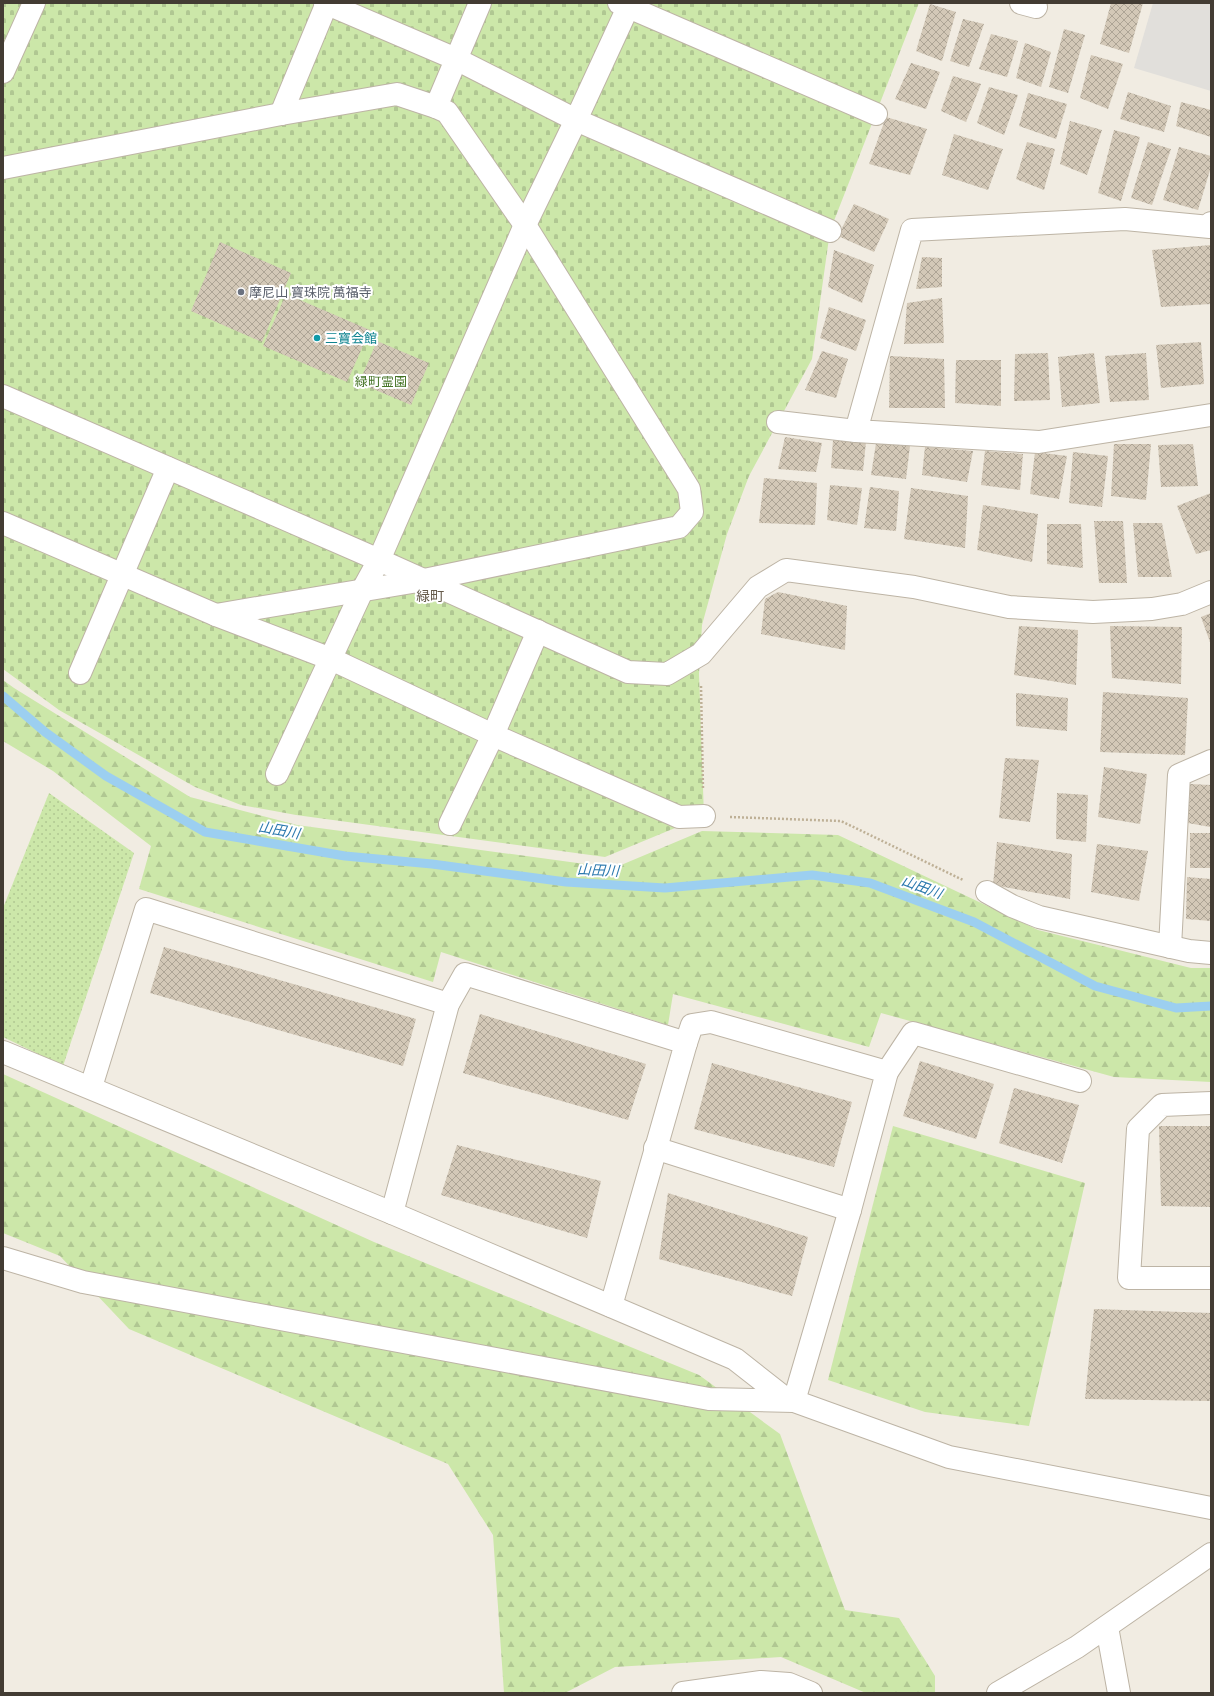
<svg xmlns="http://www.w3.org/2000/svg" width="1214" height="1696" viewBox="0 0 1214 1696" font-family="'Exo 2','Noto Sans JP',sans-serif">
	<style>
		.grass { fill: url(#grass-dots) }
		.forest { fill: url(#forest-firs) }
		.cemetery { fill: url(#cemetery-stones) }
		.parking { fill: #e1dfdb }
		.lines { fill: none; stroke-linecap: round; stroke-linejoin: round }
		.stream { stroke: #9ccff0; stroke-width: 9 }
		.building { fill: url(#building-cross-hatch) }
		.minor-casing { stroke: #bdb4a5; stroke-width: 24 }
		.path { stroke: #beb096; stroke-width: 2.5; stroke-dasharray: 2 2; stroke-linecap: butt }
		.minor { stroke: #fff; stroke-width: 22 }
		.worship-dot { fill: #6b7280; stroke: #fff; stroke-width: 1.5 }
		.culture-dot { fill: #0f9aa8; stroke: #fff; stroke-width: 1.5 }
		.labels { text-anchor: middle; stroke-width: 4; stroke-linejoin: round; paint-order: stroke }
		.worship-label { font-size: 13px; fill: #5b616d; stroke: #fff; text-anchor: start }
		.culture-label { font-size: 13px; fill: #0d838f; stroke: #fff; text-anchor: start }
		.park-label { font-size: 13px; fill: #457426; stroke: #fff }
		.neighbourhood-label { font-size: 14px; fill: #655a4a; stroke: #fff }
		.water-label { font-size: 14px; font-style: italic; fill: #2c79ae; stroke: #fff }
	</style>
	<defs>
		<pattern id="grass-dots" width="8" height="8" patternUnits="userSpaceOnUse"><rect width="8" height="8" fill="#cce7a9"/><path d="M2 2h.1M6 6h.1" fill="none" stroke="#b0c792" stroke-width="1.8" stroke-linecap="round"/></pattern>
		<pattern id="forest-firs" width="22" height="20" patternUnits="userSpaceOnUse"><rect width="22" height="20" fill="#cce7a9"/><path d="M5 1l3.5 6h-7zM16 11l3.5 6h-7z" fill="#b0c792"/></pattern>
		<pattern id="cemetery-stones" width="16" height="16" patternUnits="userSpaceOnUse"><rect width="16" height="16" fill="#cce7a9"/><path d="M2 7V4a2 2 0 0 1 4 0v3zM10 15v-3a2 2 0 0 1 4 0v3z" fill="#b0c792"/></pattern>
		<pattern id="building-cross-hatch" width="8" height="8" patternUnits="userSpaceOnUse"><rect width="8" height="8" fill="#d3c8b7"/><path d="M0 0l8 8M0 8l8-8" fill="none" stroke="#ada495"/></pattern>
	</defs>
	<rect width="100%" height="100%" fill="#f1ece2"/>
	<!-- grass -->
	<path class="grass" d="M 49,793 L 134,853 L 63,1066 L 3,1037 L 3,908 Z"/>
	<!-- forest -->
	<g class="forest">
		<path d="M 3,680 L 14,688 L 190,797 L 297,825 L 614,868 L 702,831 L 838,835 L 1038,930 L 1191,968 L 1211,968 L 1211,1082 L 1114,1077 L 881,1013 L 869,1047 L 673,994 L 668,1025 L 441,952 L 433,982 L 139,889 L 151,846 L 53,771 L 3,741 Z"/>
		<path d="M 3,1074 L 374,1242 L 699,1375 L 780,1434 L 845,1610 L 899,1618 L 935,1676 L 935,1693 L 866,1693 L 781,1657 L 615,1667 L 565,1693 L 504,1693 L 493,1535 L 448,1464 L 129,1329 L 60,1256 L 3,1233 Z"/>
		<path d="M 893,1126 L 1085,1183 L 1029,1426 L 925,1412 L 828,1380 Z"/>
	</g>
	<!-- cemetery -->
	<path class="cemetery" d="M 3,3 L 919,3 L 830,231 L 812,359 L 749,476 L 727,534 L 702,625 L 699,674 L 704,816 L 605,857 L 296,815 L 241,805 L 195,787 L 59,710 L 3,669 Z"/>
	<!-- parking -->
	<path class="parking" d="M 1153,3 L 1211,3 L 1211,91 L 1134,68 Z"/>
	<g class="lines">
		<!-- stream -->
		<path class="stream" d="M 3,696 L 45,732 L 106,776 L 205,832 L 345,856 L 432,864 L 566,882 L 665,888 L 812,875 L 870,883 L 974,922 L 1095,986 L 1176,1008 L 1211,1006"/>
	</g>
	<!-- building -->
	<g class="building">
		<path d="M 1111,3 L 1143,3 L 1129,53 L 1100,44 Z"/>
		<path d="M 930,4 L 956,12 L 942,61 L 916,51 Z"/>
		<path d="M 963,19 L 984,24 L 969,67 L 950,61 Z"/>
		<path d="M 1064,29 L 1085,35 L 1068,93 L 1049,87 Z"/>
		<path d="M 991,34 L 1018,41 L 1007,77 L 979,69 Z"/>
		<path d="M 1025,43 L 1051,52 L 1041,87 L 1016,78 Z"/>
		<path d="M 1091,55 L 1123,64 L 1108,109 L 1080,98 Z"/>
		<path d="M 911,63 L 940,72 L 926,109 L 895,99 Z"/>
		<path d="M 953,76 L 981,84 L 966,122 L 941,111 Z"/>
		<path d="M 989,87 L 1018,95 L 1004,135 L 977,123 Z"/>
		<path d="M 1128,92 L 1171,106 L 1164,132 L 1120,119 Z"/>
		<path d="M 1028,93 L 1067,104 L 1056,139 L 1019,126 Z"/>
		<path d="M 1181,102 L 1211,110 L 1211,137 L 1176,126 Z"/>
		<path d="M 886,117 L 927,129 L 910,175 L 869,164 Z"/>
		<path d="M 1070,121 L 1102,130 L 1087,175 L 1060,164 Z"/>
		<path d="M 1114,130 L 1140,137 L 1121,201 L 1098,193 Z"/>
		<path d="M 954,134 L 1003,149 L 988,190 L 942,175 Z"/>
		<path d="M 1027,142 L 1055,149 L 1044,190 L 1016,179 Z"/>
		<path d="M 1148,142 L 1171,149 L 1152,205 L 1131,198 Z"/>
		<path d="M 1179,147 L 1211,156 L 1211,167 L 1198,210 L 1163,200 Z"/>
		<path d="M 854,204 L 889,219 L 874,252 L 838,236 Z"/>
		<path d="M 220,242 L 291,273 L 262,342 L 191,311 Z"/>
		<path d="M 1211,245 L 1211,304 L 1161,307 L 1152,250 Z"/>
		<path d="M 834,250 L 874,265 L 862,303 L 828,287 Z"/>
		<path d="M 922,257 L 942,258 L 942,287 L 916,289 Z"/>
		<path d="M 286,294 L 370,330 L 347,382 L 263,346 Z"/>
		<path d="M 942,298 L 944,343 L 904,344 L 907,303 Z"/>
		<path d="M 829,307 L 866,320 L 856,351 L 820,338 Z"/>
		<path d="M 377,341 L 429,363 L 411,405 L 359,383 Z"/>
		<path d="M 1201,342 L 1204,384 L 1161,388 L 1156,345 Z"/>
		<path d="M 822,351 L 848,359 L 836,398 L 805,390 Z"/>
		<path d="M 1048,353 L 1050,400 L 1014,401 L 1015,354 Z"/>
		<path d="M 1094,353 L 1100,403 L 1062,407 L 1058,357 Z"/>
		<path d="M 1146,353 L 1149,400 L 1110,402 L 1105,356 Z"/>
		<path d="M 890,356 L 944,359 L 945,408 L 889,408 Z"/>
		<path d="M 956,360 L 1001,360 L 1001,406 L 955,403 Z"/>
		<path d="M 785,437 L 822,443 L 816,472 L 778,469 Z"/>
		<path d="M 833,440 L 866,442 L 863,471 L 831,468 Z"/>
		<path d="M 876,443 L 910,446 L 906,479 L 871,475 Z"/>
		<path d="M 1114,444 L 1151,444 L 1146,500 L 1111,496 Z"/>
		<path d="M 1193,444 L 1198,486 L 1161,487 L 1158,445 Z"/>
		<path d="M 925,447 L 973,451 L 967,482 L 922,475 Z"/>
		<path d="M 985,451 L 1023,454 L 1020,490 L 981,485 Z"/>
		<path d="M 1035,452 L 1067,456 L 1059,499 L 1030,494 Z"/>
		<path d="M 1073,452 L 1108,456 L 1102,507 L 1069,503 Z"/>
		<path d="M 764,478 L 817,483 L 815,525 L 759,523 Z"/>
		<path d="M 830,485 L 862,488 L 857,525 L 827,520 Z"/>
		<path d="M 870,487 L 899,491 L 896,531 L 864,528 Z"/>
		<path d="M 911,488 L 968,496 L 965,548 L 904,539 Z"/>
		<path d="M 1211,493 L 1211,550 L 1196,554 L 1177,506 Z"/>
		<path d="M 983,505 L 1038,514 L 1032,562 L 977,550 Z"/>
		<path d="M 1094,521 L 1123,521 L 1127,583 L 1099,583 Z"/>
		<path d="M 1133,523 L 1162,523 L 1172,577 L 1138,577 Z"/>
		<path d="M 1047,524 L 1081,524 L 1083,568 L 1047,564 Z"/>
		<path d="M 778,592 L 847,606 L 845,650 L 761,634 L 765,599 Z"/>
		<path d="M 1211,613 L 1211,645 L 1201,617 Z"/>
		<path d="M 1019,626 L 1078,630 L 1076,685 L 1014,675 Z"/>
		<path d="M 1110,626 L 1182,627 L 1181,684 L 1112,678 Z"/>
		<path d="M 1103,692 L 1188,698 L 1185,755 L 1100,752 Z"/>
		<path d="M 1016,693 L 1068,698 L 1067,731 L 1016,726 Z"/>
		<path d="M 1005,758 L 1039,760 L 1030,822 L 999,818 Z"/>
		<path d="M 1104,767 L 1147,774 L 1140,824 L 1098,817 Z"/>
		<path d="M 1190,784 L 1211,785 L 1210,827 L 1188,823 Z"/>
		<path d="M 1057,793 L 1088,795 L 1086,842 L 1056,839 Z"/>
		<rect x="1190" y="833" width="21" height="35"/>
		<path d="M 997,842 L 1072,854 L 1070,899 L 993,885 Z"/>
		<path d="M 1097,844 L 1148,851 L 1139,901 L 1091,892 Z"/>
		<path d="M 1187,877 L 1211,879 L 1211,921 L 1186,919 Z"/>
		<path d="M 164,947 L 416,1019 L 403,1066 L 150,993 Z"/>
		<path d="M 480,1014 L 646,1064 L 628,1120 L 463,1073 Z"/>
		<path d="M 920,1061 L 994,1084 L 976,1139 L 903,1116 Z"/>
		<path d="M 712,1063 L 852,1102 L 834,1167 L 694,1129 Z"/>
		<path d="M 1014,1088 L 1079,1105 L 1062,1163 L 999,1143 Z"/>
		<path d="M 1159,1126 L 1211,1126 L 1211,1207 L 1161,1206 Z"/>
		<path d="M 457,1145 L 601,1181 L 587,1238 L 441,1195 Z"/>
		<path d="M 668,1193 L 808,1237 L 792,1296 L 659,1259 Z"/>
		<path d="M 1094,1309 L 1211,1313 L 1211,1401 L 1085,1399 Z"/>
	</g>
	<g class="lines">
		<!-- minor casing -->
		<g class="minor-casing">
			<g id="minor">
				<path d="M 325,3 L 456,59 L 576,120 L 830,231"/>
				<path d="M 619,3 L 876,114"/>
				<path d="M 1021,3 L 1036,7"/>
				<path d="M 3,72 L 34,3"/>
				<path d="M 436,107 L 480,3"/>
				<path d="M 281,114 L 327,3"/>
				<path d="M 3,168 L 281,114 L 397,94 L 436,107 L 447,112 L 525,225 L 689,489 L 692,512 L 679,527 L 424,580 L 216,615"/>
				<path d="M 1211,223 L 1210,227 L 1125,219 L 912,230 L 856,431 L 1039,442 L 1211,415"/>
				<path d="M 3,396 L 379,560 L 628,672 L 667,674 L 701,654 L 758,587 L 786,570 L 914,587 L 1009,607 L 1093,612 L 1152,609 L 1182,604 L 1211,592"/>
				<path d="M 778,422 L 856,431"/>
				<path d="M 3,523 L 216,615 L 331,659 L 493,735 L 679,817 L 704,816"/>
				<path d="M 80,673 L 168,468"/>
				<path d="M 277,774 L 362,591 L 379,560 L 525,225 L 576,120 L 630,3"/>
				<path d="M 450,824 L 493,735 L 538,631"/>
				<path d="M 987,892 L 1012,906 L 1039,917 L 1189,951 L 1211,953"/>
				<path d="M 1170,947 L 1179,775 L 1211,761"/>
				<path d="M 3,1052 L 392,1213 L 735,1359 L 782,1396 L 794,1401 L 949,1457 L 1211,1508"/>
				<path d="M 887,1072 L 913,1033 L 1080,1081"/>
				<path d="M 91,1087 L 146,909 L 448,1004"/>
				<path d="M 1211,1103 L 1162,1105 L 1138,1129 L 1129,1278 L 1211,1278"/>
				<path d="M 655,1148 L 850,1210"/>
				<path d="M 392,1213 L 448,1004 L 465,974 L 686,1043 L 611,1306"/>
				<path d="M 3,1258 L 83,1282 L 709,1399 L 794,1401 L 850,1210 L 887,1072 L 711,1022 L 692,1025 L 686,1043"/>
				<path d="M 1107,1627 L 1119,1693"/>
				<path d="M 683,1693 L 761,1682 L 789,1684 L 811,1693"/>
				<path d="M 998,1693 L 1077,1647 L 1211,1554"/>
			</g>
		</g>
		<!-- path -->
		<g class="path">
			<path d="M 701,686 L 703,789"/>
			<path d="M 730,817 L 841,821 L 963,880"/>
		</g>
		<!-- minor -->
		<use href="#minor" class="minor"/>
	</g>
	<!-- markers -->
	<circle class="worship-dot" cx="241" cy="292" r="4"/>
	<circle class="culture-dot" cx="317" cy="338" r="4"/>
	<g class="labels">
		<!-- worship labels -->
		<g class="worship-label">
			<text x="249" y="297">摩尼山 寶珠院 萬福寺</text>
		</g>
		<!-- culture labels -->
		<g class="culture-label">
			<text x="325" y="343">三寶会館</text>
		</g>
		<!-- park labels -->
		<g class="park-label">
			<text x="381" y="386">緑町霊園</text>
		</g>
		<!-- neighbourhood labels -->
		<g class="neighbourhood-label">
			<text x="430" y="601">緑町</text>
		</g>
		<!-- water labels -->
		<g class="water-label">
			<text transform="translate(279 830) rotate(10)" y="5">山田川</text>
			<text transform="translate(598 870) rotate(3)" y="5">山田川</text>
			<text transform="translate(922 887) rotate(20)" y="5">山田川</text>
		</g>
	</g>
	<!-- border -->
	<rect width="1214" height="1696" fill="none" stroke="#433c33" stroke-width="8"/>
</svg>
